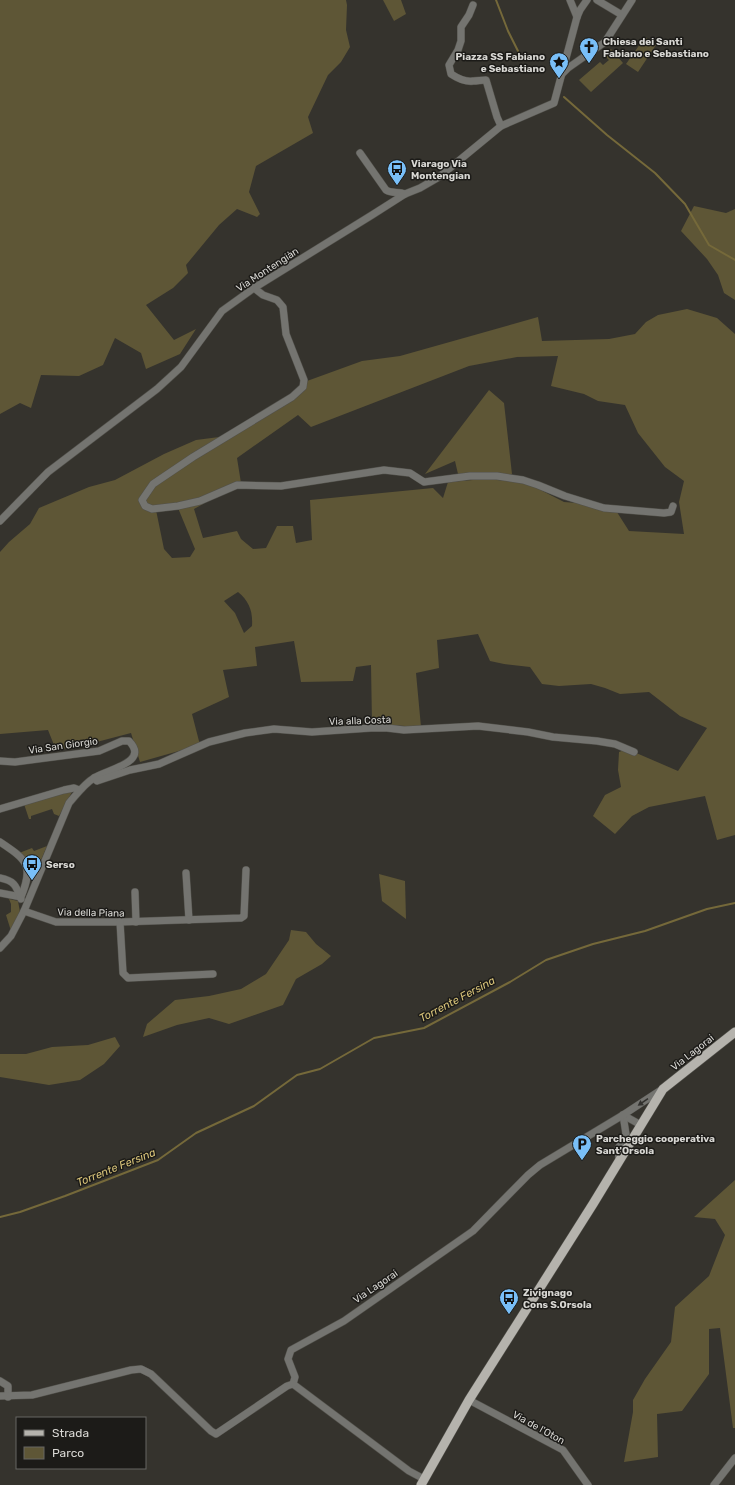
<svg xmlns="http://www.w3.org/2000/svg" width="735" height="1485" viewBox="0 0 735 1485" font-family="Rubik,sans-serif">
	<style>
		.green { fill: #5e5636; fill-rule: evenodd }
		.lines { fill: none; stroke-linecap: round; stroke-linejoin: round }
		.stream { stroke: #75693a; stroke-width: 2 }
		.minor-casing { stroke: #52514b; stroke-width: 8 }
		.major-casing { stroke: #52514b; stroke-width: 10 }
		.minor { stroke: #747470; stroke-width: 7 }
		.major { stroke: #b5b3ad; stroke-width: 9 }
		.oneway { fill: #32312e }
		.labels { text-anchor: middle; stroke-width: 3; stroke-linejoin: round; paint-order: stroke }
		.poi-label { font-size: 10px; font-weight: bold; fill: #d8d7d3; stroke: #1c1b18; text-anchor: start }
		.street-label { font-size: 10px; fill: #d8d7d3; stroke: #1c1b18 }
		.water-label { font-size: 11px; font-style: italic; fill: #d8c379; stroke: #1c1b18 }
	</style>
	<rect width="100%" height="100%" fill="#35332d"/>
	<!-- green -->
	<g class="green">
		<path d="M 0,0 L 346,0 L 347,5 L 346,30 L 350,47 L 341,62 L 328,75 L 308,117 L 313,133 L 256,166 L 249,192 L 260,214 L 257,217 L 237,209 L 219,225 L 186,265 L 188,273 L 173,288 L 146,305 L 174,340 L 196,329 L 180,354 L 146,369 L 141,353 L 115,338 L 103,365 L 79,376 L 41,375 L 31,408 L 20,403 L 0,414 Z"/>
		<path d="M 383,0 L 401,0 L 406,14 L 394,21 Z"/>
		<path d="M 645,37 L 656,45 L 638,72 L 626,64 Z"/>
		<path d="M 611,49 L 623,63 L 591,92 L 579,80 L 600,62 L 603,65 L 609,60 L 604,55 Z"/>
		<path d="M 694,206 L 726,213 L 735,209 L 735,300 L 724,293 L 718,275 L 707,259 L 681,231 Z"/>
		<path d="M 687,309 L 717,318 L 735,334 L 735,835 L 717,840 L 705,796 L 649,807 L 632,816 L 615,834 L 593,816 L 605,795 L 621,787 L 618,770 L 619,752 L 627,749 L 678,771 L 707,728 L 680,716 L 649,692 L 620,694 L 605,688 L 591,684 L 559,686 L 542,684 L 530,667 L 504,664 L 490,661 L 478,634 L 437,640 L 439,668 L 416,673 L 421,727 L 372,724 L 371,665 L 356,667 L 353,681 L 301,682 L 294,641 L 255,647 L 257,666 L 223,670 L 229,697 L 192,714 L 200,745 L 140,762 L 131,733 L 89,744 L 56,750 L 48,730 L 0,734 L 0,552 L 9,542 L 30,524 L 39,508 L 89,487 L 115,480 L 164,454 L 196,440 L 227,436 L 287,404 L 307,381 L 362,361 L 400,356 L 538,317 L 542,341 L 609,339 L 635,334 L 646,322 L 658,315 ZM 558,356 L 551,386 L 584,394 L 598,401 L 625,405 L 638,433 L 665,467 L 684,481 L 679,502 L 684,534 L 629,531 L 615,509 L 590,504 L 564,502 L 531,485 L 510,481 L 485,479 L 448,482 L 443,498 L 433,488 L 310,500 L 312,540 L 296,543 L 293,526 L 277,526 L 266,548 L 253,549 L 241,539 L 237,531 L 203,538 L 194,509 L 241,483 L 237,458 L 298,415 L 311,427 L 469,366 L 517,357 ZM 178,508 L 195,549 L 190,557 L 172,558 L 164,549 L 156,510 ZM 238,592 C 249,601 253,611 252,626 L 244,633 L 235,613 L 224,601 Z"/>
		<path d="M 489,390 L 504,403 L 512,474 L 458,474 L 455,461 L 425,474 Z"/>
		<path d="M 73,790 L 59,816 L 54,814 L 52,809 L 31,816 L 31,819 L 29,819 L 24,804 Z"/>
		<path d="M 47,846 L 35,874 L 29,873 L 19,853 L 32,848 L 34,851 Z"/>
		<path d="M 379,874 L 405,881 L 406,919 L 382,901 Z"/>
		<path d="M 9,899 L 18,901 L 20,912 L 11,931 L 6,915 L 11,912 L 11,904 Z"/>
		<path d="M 291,930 L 306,932 L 316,944 L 331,956 L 322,964 L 296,979 L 283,1005 L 229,1024 L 209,1018 L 177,1025 L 143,1037 L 147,1024 L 175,1000 L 209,996 L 241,989 L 266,974 L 289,940 Z"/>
		<path d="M 115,1037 L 120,1046 L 104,1064 L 80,1080 L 49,1085 L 0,1077 L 0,1054 L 26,1054 L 52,1047 L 88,1045 Z"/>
		<path d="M 735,1180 L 735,1428 L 733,1428 L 720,1328 L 709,1329 L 709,1374 L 682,1411 L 657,1414 L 658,1457 L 624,1462 L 633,1412 L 633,1400 L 645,1379 L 671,1342 L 675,1307 L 709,1276 L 725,1235 L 715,1219 L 694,1217 Z"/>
	</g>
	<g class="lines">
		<!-- stream -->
		<g class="stream">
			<path d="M 496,0 L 508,31 L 518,51"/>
			<path d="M 564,97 L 607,135 L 655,173 L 685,204 L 709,245 L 735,260"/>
			<path d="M 0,1217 L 20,1212 L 65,1196 L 158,1160 L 196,1133 L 254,1106 L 297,1075 L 320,1069 L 374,1038 L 424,1028 L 510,982 L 546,960 L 593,944 L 645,931 L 707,909 L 735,903"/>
		</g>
		<!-- minor casing -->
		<g class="minor-casing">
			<g id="minor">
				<path d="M 570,0 L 577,17"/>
				<path d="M 597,0 L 622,15"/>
				<path d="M 473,5 L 469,15 L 461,27 L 461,41 L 458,50 L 449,65 L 451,74 C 457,78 466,82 473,81 C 478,81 481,80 486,80 L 497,117 L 501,126"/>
				<path d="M 561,75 L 568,68 L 605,42 L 632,0"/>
				<path d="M 360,153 L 386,190 C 392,194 399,191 405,194"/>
				<path d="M 254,288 L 263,295 L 277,300 L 283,307 L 286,334 L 304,380 L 303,387 L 292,397 L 193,457 L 153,484 L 142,500 L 145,506 L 152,509 L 178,506 L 200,501 L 237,485 L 281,486 L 384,470 L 410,473 L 424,482 L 470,476 L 497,476 L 523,480 L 538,485 L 565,496 L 604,508 L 664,513 L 671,512 L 673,506"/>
				<path d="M 0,521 L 48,472 L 157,389 L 181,367 L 222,311 L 254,288 L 372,215 L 405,194 L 420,188 L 439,177 L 501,126 L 554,103 L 577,17 L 580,10 L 587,0"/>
				<path d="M 0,761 L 15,762 L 99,751 L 122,741 L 129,741 C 150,763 107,769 94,778 C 84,784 77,794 69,803 L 24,911 L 11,936 L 0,948"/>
				<path d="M 94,778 L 97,781 L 130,770 L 159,764 L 209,742 L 245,733 L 274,729 L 312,732 L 371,728 L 387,728 L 404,730 L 478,726 L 528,732 L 553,737 L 597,741 L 615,744 L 634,752"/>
				<path d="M 0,809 L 64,790 L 74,788 L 79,790"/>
				<path d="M 0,842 C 27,860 34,865 21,897 L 0,893"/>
				<path d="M 186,873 L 189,920"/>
				<path d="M 0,878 C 15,881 16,886 21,899"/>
				<path d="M 135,892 L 136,922"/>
				<path d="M 24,911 L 56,922 L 120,922 L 241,918 L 244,916 L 246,870"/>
				<path d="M 120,922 L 123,973 L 128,978 L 213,974"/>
				<path d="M 623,1115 L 641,1125"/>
				<path d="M 619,1160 L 618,1149 L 626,1134 L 623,1115"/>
				<path d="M 0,1381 L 8,1386 L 8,1397"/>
				<path d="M 293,1384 L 295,1377 L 288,1359 L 291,1350 L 344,1321 L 473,1231 L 528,1175 L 540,1165 L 623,1115 L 661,1090"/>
				<path d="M 293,1384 L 409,1471 L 424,1479"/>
				<path d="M 0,1396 L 32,1395 L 131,1370 L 141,1369 L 151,1374 L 211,1431 L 216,1434 L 287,1386 L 293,1384"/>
				<path d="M 469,1400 L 563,1450 L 588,1485"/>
				<path d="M 714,1485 L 735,1458"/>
			</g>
		</g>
		<!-- major casing -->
		<g class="major-casing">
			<path id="major" d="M 421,1485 L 469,1400 L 593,1204 L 663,1089 L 735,1032"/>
		</g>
		<!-- minor -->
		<use href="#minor" class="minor"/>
		<!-- major -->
		<use href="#major" class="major"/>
	</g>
	<!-- one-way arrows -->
	<defs><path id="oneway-solid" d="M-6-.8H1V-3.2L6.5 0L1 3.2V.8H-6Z"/></defs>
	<use class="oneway" href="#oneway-solid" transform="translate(643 1102) rotate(146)"/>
	<!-- icons -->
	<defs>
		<g id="church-pin" transform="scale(1)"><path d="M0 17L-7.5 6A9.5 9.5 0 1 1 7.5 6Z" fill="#79bff8" stroke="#1c1b18"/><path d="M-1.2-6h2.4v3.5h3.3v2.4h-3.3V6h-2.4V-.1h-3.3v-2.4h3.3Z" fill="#111"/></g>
		<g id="sight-pin" transform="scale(1)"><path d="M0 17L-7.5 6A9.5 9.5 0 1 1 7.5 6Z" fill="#79bff8" stroke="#1c1b18"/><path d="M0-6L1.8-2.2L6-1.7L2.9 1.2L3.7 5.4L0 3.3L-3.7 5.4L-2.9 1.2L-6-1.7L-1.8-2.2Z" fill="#111"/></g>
		<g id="bus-pin" transform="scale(1)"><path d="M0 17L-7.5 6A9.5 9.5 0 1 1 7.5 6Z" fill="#79bff8" stroke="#1c1b18"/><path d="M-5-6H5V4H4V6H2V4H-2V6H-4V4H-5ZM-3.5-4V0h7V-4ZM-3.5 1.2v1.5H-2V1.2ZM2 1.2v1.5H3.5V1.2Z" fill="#111"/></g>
		<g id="parking-pin" transform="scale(1)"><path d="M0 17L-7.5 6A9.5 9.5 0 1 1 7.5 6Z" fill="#79bff8" stroke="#1c1b18"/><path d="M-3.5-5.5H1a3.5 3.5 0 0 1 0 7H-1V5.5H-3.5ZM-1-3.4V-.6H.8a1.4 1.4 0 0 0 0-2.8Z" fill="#111"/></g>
	</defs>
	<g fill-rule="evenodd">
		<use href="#church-pin" x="589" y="47"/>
		<use href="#sight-pin" x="559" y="62"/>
		<use href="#bus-pin" x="397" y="169"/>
		<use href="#bus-pin" x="32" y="864"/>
		<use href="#parking-pin" x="582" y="1144"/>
		<use href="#bus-pin" x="509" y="1298"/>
	</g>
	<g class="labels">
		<!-- poi labels -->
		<g class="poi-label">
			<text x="603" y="45">Chiesa dei Santi<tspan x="603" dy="12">Fabiano e Sebastiano</tspan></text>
			<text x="545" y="60" text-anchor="end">Piazza SS Fabiano<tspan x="545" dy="12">e Sebastiano</tspan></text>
			<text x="411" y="167">Viarago Via<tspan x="411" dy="12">Montengian</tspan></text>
			<text x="46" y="868">Serso</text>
			<text x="596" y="1142">Parcheggio cooperativa<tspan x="596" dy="12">Sant'Orsola</tspan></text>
			<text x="523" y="1296">Zivignago<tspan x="523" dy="12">Cons S.Orsola</tspan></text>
		</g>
		<!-- street labels -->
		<g class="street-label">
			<text transform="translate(267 269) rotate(-33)" y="4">Via Montengiàn</text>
			<text transform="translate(360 720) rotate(-2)" y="4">Via alla Costa</text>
			<text transform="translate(63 745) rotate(-8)" y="4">Via San Giorgio</text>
			<text transform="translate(91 912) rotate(1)" y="4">Via della Piana</text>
			<text transform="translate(692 1052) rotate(-38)" y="4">Via Lagorai</text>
			<text transform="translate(375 1286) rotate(-34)" y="4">Via Lagorai</text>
			<text transform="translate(539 1427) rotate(29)" y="4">Via de l'Oton</text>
		</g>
		<!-- water labels -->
		<g class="water-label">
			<text transform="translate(457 999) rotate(-28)" y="4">Torrente Fersina</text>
			<text transform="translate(116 1167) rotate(-22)" y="4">Torrente Fersina</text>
		</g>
	</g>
	<!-- legend -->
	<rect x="16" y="1417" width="130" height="52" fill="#1c1b18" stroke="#676663"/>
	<rect x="24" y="1430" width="20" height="6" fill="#b5b3ad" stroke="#676663"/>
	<text x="52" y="1437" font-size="12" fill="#d8d7d3">Strada</text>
	<rect x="24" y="1447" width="20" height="12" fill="#5e5636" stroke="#676663"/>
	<text x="52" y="1457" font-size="12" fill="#d8d7d3">Parco</text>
</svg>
